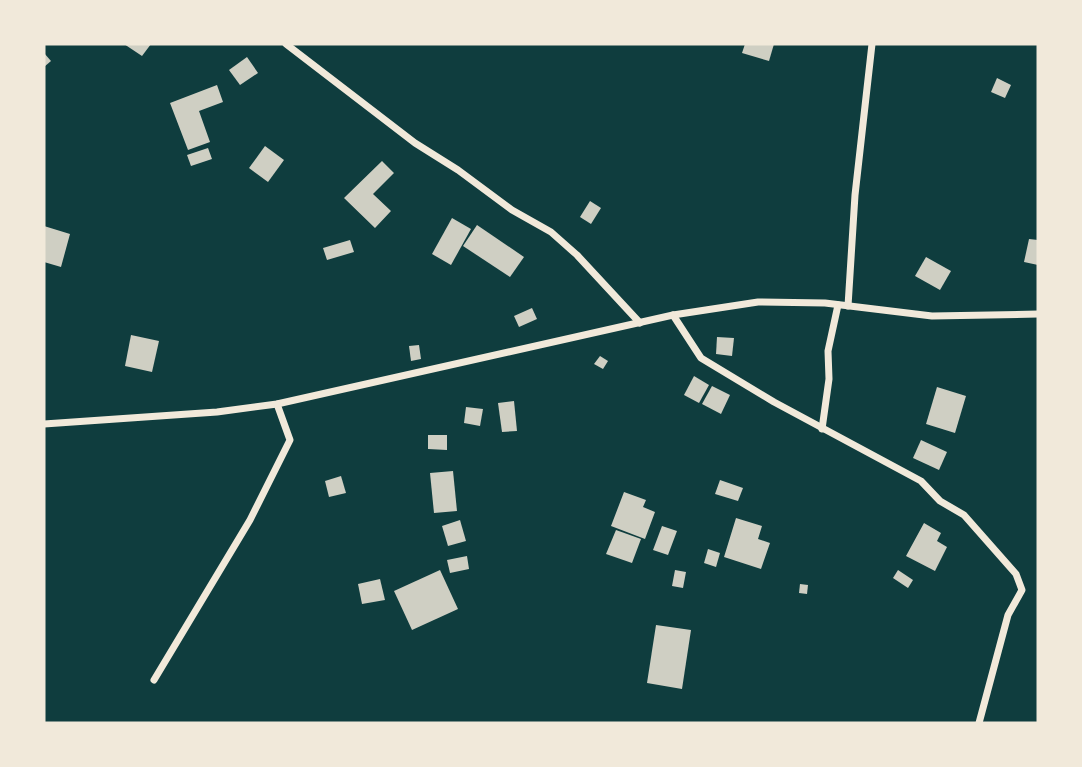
<svg xmlns="http://www.w3.org/2000/svg" width="1082" height="767" viewBox="0 0 1082 767" font-family="'Playfair Display',serif">
	<style>
		.building { fill: #cfcfc3 }
		.lines { fill: none; stroke-linecap: round; stroke-linejoin: round }
		.minor { stroke: #f1e9da; stroke-width: 7 }
	</style>
	<rect width="100%" height="100%" fill="#0f3d3e"/>
	<!-- building -->
	<g class="building">
		<path d="M 124,44 L 151,44 L 142,56 Z"/>
		<path d="M 745,44 L 774,44 L 769,61 L 742,53 Z"/>
		<path d="M 44,53 L 51,61 L 44,67 Z"/>
		<path d="M 247,57 L 258,73 L 240,85 L 229,70 Z"/>
		<path d="M 997,78 L 1011,85 L 1005,98 L 991,92 Z"/>
		<path d="M 217,85 L 223,102 L 199,111 L 210,142 L 188,150 L 170,103 Z"/>
		<path d="M 265,146 L 284,160 L 268,182 L 249,168 Z"/>
		<path d="M 208,148 L 212,159 L 191,166 L 187,155 Z"/>
		<path d="M 382,161 L 394,173 L 373,194 L 391,211 L 375,228 L 344,198 Z"/>
		<path d="M 590,201 L 601,208 L 591,224 L 580,217 Z"/>
		<path d="M 452,218 L 471,229 L 451,265 L 432,254 Z"/>
		<path d="M 477,225 L 524,257 L 510,277 L 463,246 Z"/>
		<path d="M 44,226 L 70,234 L 61,267 L 44,262 Z"/>
		<path d="M 1029,239 L 1038,240 L 1038,265 L 1024,262 Z"/>
		<path d="M 350,240 L 354,252 L 327,260 L 323,248 Z"/>
		<path d="M 926,257 L 951,271 L 940,290 L 915,276 Z"/>
		<path d="M 532,308 L 537,319 L 519,327 L 514,316 Z"/>
		<path d="M 131,335 L 159,341 L 152,372 L 125,366 Z"/>
		<path d="M 717,337 L 734,338 L 732,356 L 716,354 Z"/>
		<path d="M 419,345 L 421,359 L 411,361 L 409,346 Z"/>
		<path d="M 600,356 L 608,361 L 603,369 L 594,364 Z"/>
		<path d="M 694,376 L 709,385 L 699,403 L 684,395 Z"/>
		<path d="M 712,386 L 730,395 L 721,414 L 702,404 Z"/>
		<path d="M 937,387 L 966,396 L 955,433 L 926,424 Z"/>
		<path d="M 514,401 L 517,431 L 502,432 L 498,403 Z"/>
		<path d="M 466,407 L 483,409 L 480,426 L 464,423 Z"/>
		<path d="M 428,435 L 447,435 L 447,450 L 428,449 Z"/>
		<path d="M 921,440 L 947,452 L 939,470 L 913,458 Z"/>
		<path d="M 453,471 L 457,511 L 434,513 L 430,473 Z"/>
		<path d="M 341,476 L 346,493 L 329,497 L 325,481 Z"/>
		<path d="M 720,480 L 743,488 L 738,501 L 715,494 Z"/>
		<path d="M 624,492 L 646,500 L 643,507 L 655,512 L 645,539 L 611,526 Z"/>
		<path d="M 736,518 L 762,526 L 758,539 L 770,543 L 761,569 L 724,557 Z"/>
		<path d="M 460,520 L 466,541 L 448,546 L 442,526 Z"/>
		<path d="M 924,523 L 941,533 L 937,541 L 947,547 L 935,571 L 906,556 Z"/>
		<path d="M 662,526 L 677,531 L 668,555 L 653,550 Z"/>
		<path d="M 616,530 L 641,539 L 632,563 L 606,554 Z"/>
		<path d="M 708,549 L 720,553 L 716,567 L 704,563 Z"/>
		<path d="M 467,556 L 469,569 L 450,573 L 447,560 Z"/>
		<path d="M 440,570 L 458,609 L 412,630 L 394,591 Z"/>
		<path d="M 675,570 L 686,572 L 683,588 L 672,586 Z"/>
		<path d="M 898,570 L 913,580 L 908,588 L 893,578 Z"/>
		<path d="M 380,579 L 385,600 L 362,604 L 358,584 Z"/>
		<path d="M 800,584 L 808,585 L 807,594 L 799,593 Z"/>
		<path d="M 656,625 L 691,630 L 682,689 L 647,683 Z"/>
	</g>
	<g class="lines">
		<!-- minor -->
		<g class="minor">
			<path d="M 286,44 L 415,143 L 458,170 L 512,210 L 551,232 L 577,255 L 640,323"/>
			<path d="M 848,306 L 855,195 L 872,44"/>
			<path d="M 673,315 L 701,358 L 774,402 L 921,481 L 940,501 L 964,515 L 1016,574 L 1022,590 L 1008,615 L 979,723"/>
			<path d="M 44,424 L 217,412 L 277,404 L 673,315 L 758,302 L 825,303 L 932,316 L 1038,314"/>
			<path d="M 822,429 L 829,379 L 828,351 L 838,305"/>
			<path d="M 154,680 L 250,520 L 290,440 L 277,404"/>
		</g>
	</g>
	<!-- border -->
	<rect width="1082" height="767" fill="none" stroke="#f1e9da" stroke-width="91"/>
</svg>
